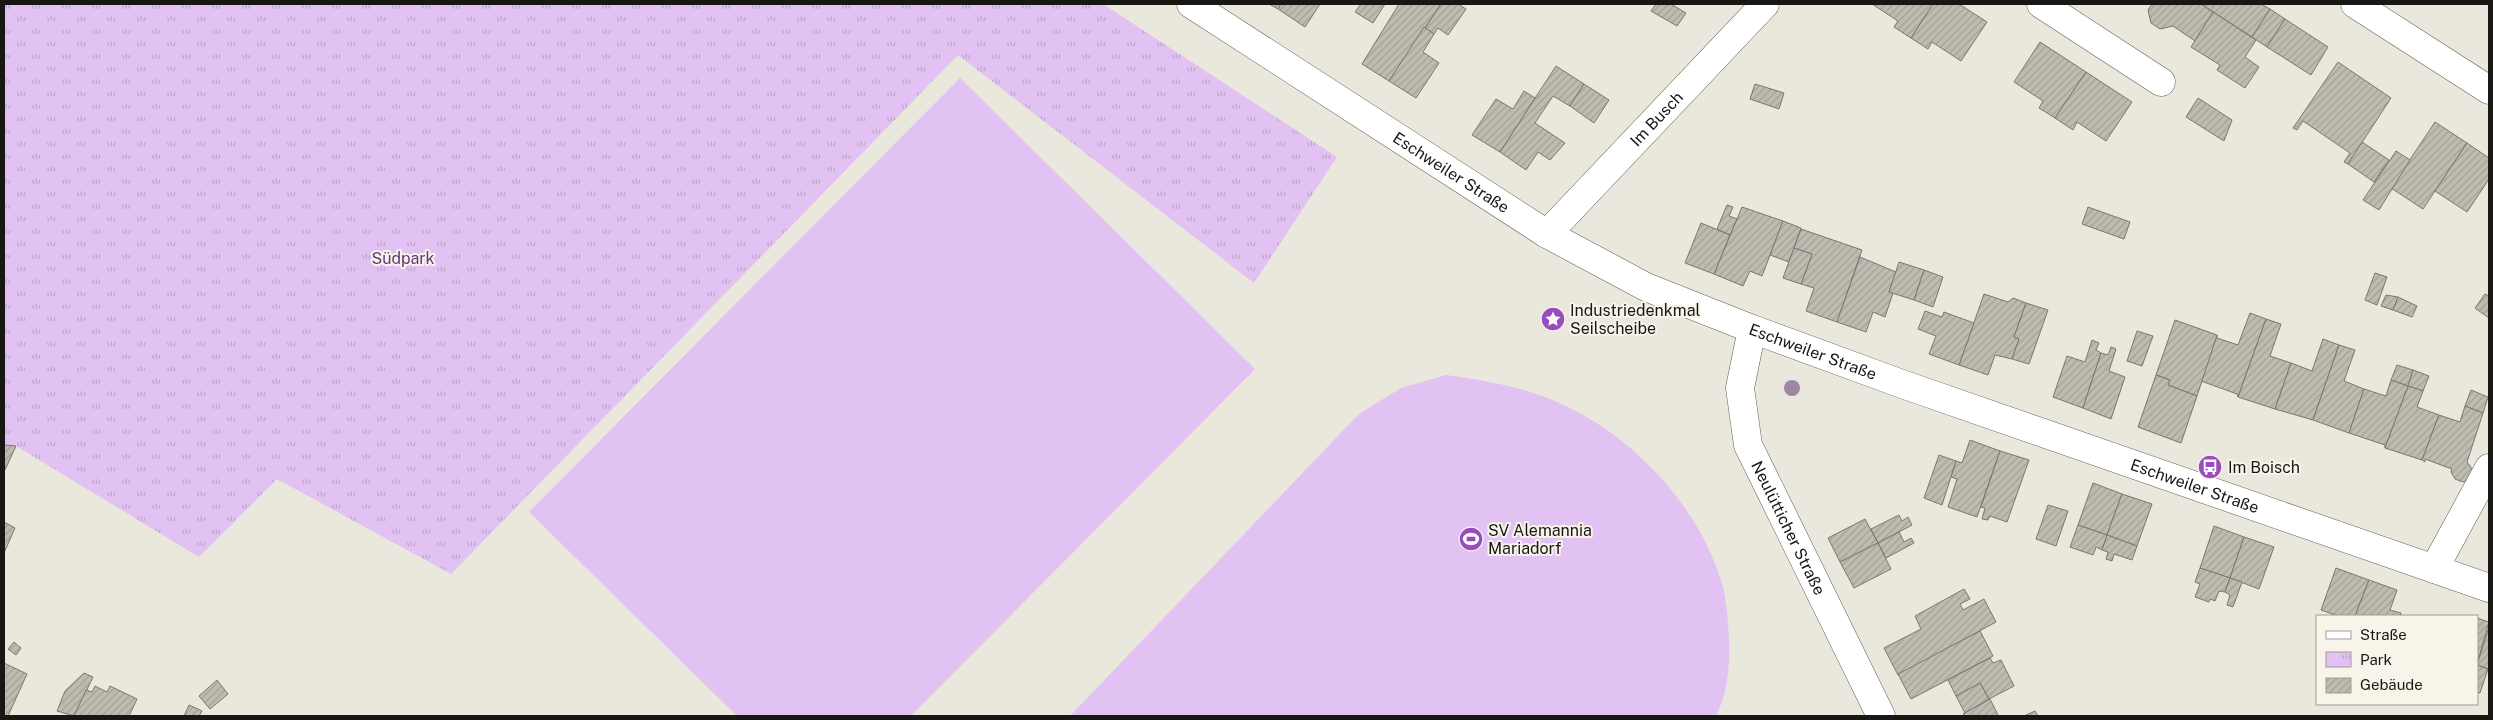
<svg xmlns="http://www.w3.org/2000/svg" width="2493" height="720" viewBox="0 0 2493 720" font-family="'Public Sans',sans-serif">
	<style>
		.green { fill: #e1c2f3 }
		.park { fill: url(#park-tufts) }
		.building { fill: url(#building-hatch); stroke: #7a776e }
		.lines { fill: none; stroke-linecap: round; stroke-linejoin: round }
		.minor-casing { stroke: #625f57; stroke-width: 29 }
		.tertiary-casing { stroke: #625f57; stroke-width: 29 }
		.minor { stroke: #fff; stroke-width: 28 }
		.tertiary { stroke: #fff; stroke-width: 28 }
		.tree { fill: #9f86a5 }
		.labels { text-anchor: middle; stroke-width: 4; stroke-linejoin: round; paint-order: stroke }
		.street-label { font-size: 16px; fill: #191714; stroke: #f8f4ea }
		.park-label { font-size: 16px; fill: #613677; stroke: #f8f4ea }
		.poi-label { font-size: 16px; fill: #191714; stroke: #f8f4ea; text-anchor: start }
	</style>
	<defs>
		<pattern id="park-tufts" width="24" height="20" patternUnits="userSpaceOnUse" patternTransform="scale(1.25)"><rect width="24" height="20" fill="#e1c2f3"/><path d="M3 7l-1-3M5 7V3M7 7l1-3M15 17l-1-3M17 17v-4M19 17l1-3" fill="none" stroke="#c0a6cf"/></pattern>
		<pattern id="building-hatch" width="6" height="6" patternUnits="userSpaceOnUse" patternTransform="scale(1.25)"><rect width="6" height="6" fill="#bebbb1"/><path d="M-1 1l2-2M0 6l6-6M5 7l2-2" fill="none" stroke="#a3a097"/></pattern>
	</defs>
	<rect width="100%" height="100%" fill="#eae7dd"/>
	<!-- green -->
	<g class="green">
		<path d="M 960,78 L 1255,369 L 911,716 L 737,716 L 529,512 Z"/>
		<path d="M 1446,375 C 1487,381 1521,386 1559,403 C 1633,435 1701,508 1723,587 C 1727,604 1728,622 1729,639 C 1730,666 1728,692 1716,716 L 1070,716 L 1359,414 L 1401,388 Z"/>
	</g>
	<!-- park -->
	<path class="park" d="M 4,4 L 1103,4 L 1337,157 L 1254,283 L 958,55 L 451,574 L 277,479 L 199,557 L 16,446 L 4,445 Z"/>
	<!-- building -->
	<g class="building">
		<path d="M 1269,4 L 1281,4 L 1278,9 Z"/>
		<path d="M 1281,4 L 1320,4 L 1305,27 L 1278,9 Z"/>
		<path d="M 1361,4 L 1385,4 L 1373,23 L 1355,12 Z"/>
		<path d="M 1399,4 L 1441,4 L 1389,81 L 1362,64 Z"/>
		<path d="M 1441,4 L 1458,4 L 1466,9 L 1448,35 L 1438,28 L 1434,34 L 1425,28 Z"/>
		<path d="M 1656,4 L 1671,4 L 1686,13 L 1677,26 L 1651,11 Z"/>
		<path d="M 1872,4 L 1933,4 L 1911,38 L 1894,27 L 1898,21 Z"/>
		<path d="M 1933,4 L 1959,4 L 1987,22 L 1961,61 L 1932,42 L 1928,49 L 1911,38 Z"/>
		<path d="M 2152,4 L 2201,4 L 2213,12 L 2195,41 L 2173,26 L 2160,29 L 2151,23 L 2148,10 Z"/>
		<path d="M 2201,4 L 2261,4 L 2270,9 L 2252,37 Z"/>
		<path d="M 2270,9 L 2285,19 L 2267,47 L 2252,37 Z"/>
		<path d="M 2213,12 L 2256,40 L 2245,57 L 2259,67 L 2245,88 L 2217,70 L 2220,65 L 2191,47 Z"/>
		<path d="M 2285,19 L 2328,47 L 2311,75 L 2267,47 Z"/>
		<path d="M 1424,27 L 1434,34 L 1423,52 L 1439,63 L 1416,98 L 1389,81 Z"/>
		<path d="M 2040,42 L 2086,72 L 2055,118 L 2039,108 L 2043,101 L 2014,82 Z"/>
		<path d="M 2338,62 L 2391,98 L 2348,164 L 2344,162 L 2350,153 L 2303,121 L 2297,130 L 2293,128 Z"/>
		<path d="M 1556,66 L 1584,84 L 1570,106 L 1553,96 L 1535,123 L 1565,143 L 1550,160 L 1538,152 L 1526,170 L 1500,152 Z"/>
		<path d="M 2086,72 L 2132,102 L 2106,141 L 2077,122 L 2073,130 L 2055,118 Z"/>
		<path d="M 1584,84 L 1609,100 L 1594,123 L 1570,106 Z"/>
		<path d="M 1755,84 L 1784,93 L 1779,109 L 1750,99 Z"/>
		<path d="M 1524,91 L 1535,98 L 1500,152 L 1472,135 L 1496,99 L 1513,109 Z"/>
		<path d="M 2198,98 L 2232,120 L 2224,141 L 2186,117 Z"/>
		<path d="M 2435,122 L 2467,143 L 2423,209 L 2391,188 Z"/>
		<path d="M 2362,142 L 2389,160 L 2374,182 L 2348,164 Z"/>
		<path d="M 2467,143 L 2489,158 L 2489,179 L 2467,212 L 2435,191 Z"/>
		<path d="M 2396,151 L 2410,160 L 2379,210 L 2363,200 Z"/>
		<path d="M 1727,205 L 1733,207 L 1729,216 L 1737,219 L 1730,235 L 1717,229 Z"/>
		<path d="M 1742,207 L 1783,221 L 1762,276 L 1750,271 L 1743,286 L 1714,274 Z"/>
		<path d="M 2088,207 L 2130,222 L 2124,239 L 2082,224 Z"/>
		<path d="M 1783,221 L 1801,228 L 1789,262 L 1770,255 Z"/>
		<path d="M 1701,223 L 1730,235 L 1714,274 L 1685,263 Z"/>
		<path d="M 1801,229 L 1862,250 L 1837,322 L 1806,311 L 1814,288 L 1801,284 L 1812,254 L 1794,248 Z"/>
		<path d="M 1794,248 L 1812,254 L 1801,284 L 1783,278 Z"/>
		<path d="M 1860,257 L 1896,272 L 1889,292 L 1893,293 L 1885,317 L 1873,312 L 1866,332 L 1837,322 Z"/>
		<path d="M 1899,262 L 1924,270 L 1914,300 L 1889,292 Z"/>
		<path d="M 1924,270 L 1943,277 L 1933,307 L 1914,300 Z"/>
		<path d="M 2375,273 L 2387,277 L 2377,305 L 2365,300 Z"/>
		<path d="M 1984,294 L 2008,302 L 2013,298 L 2026,303 L 2014,337 L 2019,339 L 2012,359 L 1995,355 L 1988,375 L 1959,365 Z"/>
		<path d="M 2485,294 L 2489,296 L 2489,318 L 2475,308 Z"/>
		<path d="M 2386,295 L 2398,297 L 2393,310 L 2381,306 Z"/>
		<path d="M 2398,297 L 2417,306 L 2412,317 L 2393,310 Z"/>
		<path d="M 2026,303 L 2048,310 L 2029,364 L 2012,359 L 2019,339 L 2014,337 Z"/>
		<path d="M 1925,311 L 1942,317 L 1944,312 L 1974,323 L 1959,365 L 1929,354 L 1936,336 L 1918,329 Z"/>
		<path d="M 2250,313 L 2266,319 L 2238,397 L 2237,394 L 2201,381 L 2217,335 L 2217,338 L 2238,345 Z"/>
		<path d="M 2266,319 L 2281,324 L 2270,356 L 2291,363 L 2275,409 L 2238,397 Z"/>
		<path d="M 2175,320 L 2217,335 L 2197,396 L 2168,385 L 2170,380 L 2156,375 Z"/>
		<path d="M 2137,331 L 2153,336 L 2142,366 L 2127,361 Z"/>
		<path d="M 2323,339 L 2339,345 L 2313,420 L 2275,409 L 2291,363 L 2312,371 Z"/>
		<path d="M 2092,340 L 2099,343 L 2096,350 L 2101,353 L 2083,408 L 2053,397 L 2067,356 L 2085,362 Z"/>
		<path d="M 2339,345 L 2355,350 L 2344,381 L 2364,389 L 2349,433 L 2313,420 Z"/>
		<path d="M 2111,347 L 2116,349 L 2109,371 L 2125,377 L 2111,419 L 2083,408 L 2101,353 L 2108,355 Z"/>
		<path d="M 2397,365 L 2413,370 L 2408,386 L 2391,380 Z"/>
		<path d="M 2413,370 L 2429,376 L 2423,391 L 2408,386 Z"/>
		<path d="M 2156,375 L 2170,380 L 2168,385 L 2197,396 L 2181,443 L 2138,427 Z"/>
		<path d="M 2391,380 L 2408,386 L 2385,448 L 2385,445 L 2349,433 L 2364,389 L 2386,396 Z"/>
		<path d="M 2408,386 L 2423,391 L 2417,407 L 2439,415 L 2422,460 L 2385,448 Z"/>
		<path d="M 2471,390 L 2488,397 L 2483,413 L 2465,406 Z"/>
		<path d="M 2465,406 L 2483,413 L 2467,462 L 2473,470 L 2470,479 L 2463,482 L 2455,479 L 2451,472 L 2452,469 L 2425,459 L 2425,462 L 2422,460 L 2439,415 L 2460,422 Z"/>
		<path d="M 1970,440 L 2000,451 L 1977,517 L 1948,507 L 1957,479 L 1951,477 L 1956,461 L 1962,463 Z"/>
		<path d="M 4,445 L 16,446 L 4,472 Z"/>
		<path d="M 2000,451 L 2029,460 L 2007,522 L 1990,516 L 1988,520 L 1982,519 L 1985,508 L 1981,507 Z"/>
		<path d="M 1939,455 L 1956,461 L 1942,505 L 1924,498 Z"/>
		<path d="M 2093,483 L 2122,494 L 2107,535 L 2078,525 Z"/>
		<path d="M 2122,494 L 2152,504 L 2137,546 L 2107,535 Z"/>
		<path d="M 2048,505 L 2068,511 L 2056,546 L 2036,539 Z"/>
		<path d="M 1899,515 L 1902,521 L 1908,517 L 1912,525 L 1878,543 L 1871,529 Z"/>
		<path d="M 1865,519 L 1878,543 L 1840,562 L 1828,538 Z"/>
		<path d="M 4,522 L 15,528 L 4,553 Z"/>
		<path d="M 2078,525 L 2107,535 L 2102,550 L 2096,547 L 2093,555 L 2070,547 Z"/>
		<path d="M 2214,526 L 2244,537 L 2230,578 L 2200,568 Z"/>
		<path d="M 1899,532 L 1904,542 L 1911,538 L 1914,543 L 1886,558 L 1878,543 Z"/>
		<path d="M 2107,535 L 2137,546 L 2132,560 L 2114,554 L 2112,561 L 2106,559 L 2108,552 L 2102,550 Z"/>
		<path d="M 2244,537 L 2274,547 L 2259,589 L 2230,578 Z"/>
		<path d="M 1878,543 L 1891,569 L 1854,588 L 1840,562 Z"/>
		<path d="M 2200,568 L 2230,578 L 2225,592 L 2219,591 L 2215,601 L 2210,599 L 2209,602 L 2195,597 L 2200,584 L 2195,582 Z"/>
		<path d="M 2336,568 L 2369,580 L 2355,616 L 2338,616 L 2321,610 Z"/>
		<path d="M 2230,578 L 2242,582 L 2233,607 L 2227,605 L 2230,595 L 2225,592 Z"/>
		<path d="M 2369,580 L 2397,590 L 2390,610 L 2401,613 L 2400,616 L 2355,616 Z"/>
		<path d="M 1964,589 L 1970,599 L 1960,604 L 1963,610 L 1984,599 L 1996,622 L 1898,675 L 1884,648 L 1921,629 L 1915,616 Z"/>
		<path d="M 2477,618 L 2489,622 L 2477,664 Z"/>
		<path d="M 2489,627 L 2489,669 L 2477,665 Z"/>
		<path d="M 1980,631 L 1993,656 L 1911,699 L 1898,674 Z"/>
		<path d="M 14,642 L 21,648 L 16,655 L 8,649 Z"/>
		<path d="M 1990,658 L 1993,663 L 2001,660 L 2014,686 L 1989,699 L 1980,683 L 1956,696 L 1948,680 Z"/>
		<path d="M 4,663 L 27,674 L 8,716 L 4,716 Z"/>
		<path d="M 2477,665 L 2488,669 L 2480,693 L 2477,692 Z"/>
		<path d="M 84,673 L 93,677 L 74,716 L 57,711 L 65,691 Z"/>
		<path d="M 217,680 L 228,694 L 210,709 L 199,696 Z"/>
		<path d="M 1980,683 L 1989,699 L 1965,713 L 1956,696 Z"/>
		<path d="M 95,686 L 107,692 L 110,686 L 137,699 L 129,716 L 74,716 L 86,690 L 92,692 Z"/>
		<path d="M 1990,699 L 1998,715 L 1996,716 L 1965,716 L 1963,714 Z"/>
		<path d="M 189,705 L 202,711 L 199,716 L 184,716 Z"/>
		<path d="M 2035,711 L 2038,716 L 2024,716 Z"/>
	</g>
	<g class="lines">
		<!-- minor casing -->
		<g class="minor-casing">
			<g id="minor">
				<path d="M 2041,4 L 2161,82"/>
				<path d="M 2355,4 L 2489,90"/>
				<path id="s1" d="M 1547,234 L 1765,4"/>
				<path id="s2" d="M 1752,329 L 1740,388 L 1748,445 L 1881,716"/>
				<path d="M 2434,569 L 2489,468"/>
			</g>
		</g>
		<!-- tertiary casing -->
		<g class="tertiary-casing">
			<g id="tertiary">
				<path id="s3" d="M 1191,4 L 1547,234 L 1646,287 L 1752,329 L 1902,384 L 2489,588"/>
			</g>
		</g>
		<!-- minor -->
		<use href="#minor" class="minor"/>
		<!-- tertiary -->
		<use href="#tertiary" class="tertiary"/>
	</g>
	<!-- trees -->
	<circle class="tree" cx="1792" cy="388" r="8"/>
	<!-- icons -->
	<defs>
		<g id="sight-disc" transform="scale(1.25)"><circle r="9.5" fill="#984cbe" stroke="#f8f4ea"/><path d="M0-6L1.8-2.2L6-1.7L2.9 1.2L3.7 5.4L0 3.3L-3.7 5.4L-2.9 1.2L-6-1.7L-1.8-2.2Z" fill="#fff"/></g>
		<g id="bus-disc" transform="scale(1.25)"><circle r="9.5" fill="#984cbe" stroke="#f8f4ea"/><path d="M-5-6H5V4H4V6H2V4H-2V6H-4V4H-5ZM-3.5-4V0h7V-4ZM-3.5 1.2v1.5H-2V1.2ZM2 1.2v1.5H3.5V1.2Z" fill="#fff"/></g>
		<g id="stadium-disc" transform="scale(1.25)"><circle r="9.5" fill="#984cbe" stroke="#f8f4ea"/><path d="M0-5a6.5 5 0 1 0 0 10a6.5 5 0 1 0 0-10ZM-3.5-1.8h7v3.6h-7Z" fill="#fff"/></g>
	</defs>
	<g fill-rule="evenodd">
		<use href="#sight-disc" x="1553" y="319"/>
		<use href="#bus-disc" x="2210" y="467"/>
		<use href="#stadium-disc" x="1471" y="539"/>
	</g>
	<g class="labels">
		<!-- street labels -->
		<g class="street-label">
			<text dy="6" stroke="none"><textPath href="#s1" startOffset="159">Im Busch</textPath></text>
			<text dy="6" stroke="none"><textPath href="#s3" startOffset="310">Eschweiler Straße</textPath></text>
			<text dy="6" stroke="none"><textPath href="#s3" startOffset="715">Eschweiler Straße</textPath></text>
			<text dy="6" stroke="none"><textPath href="#s3" startOffset="1120">Eschweiler Straße</textPath></text>
			<text dy="6" stroke="none"><textPath href="#s2" startOffset="210">Neulütticher Straße</textPath></text>
		</g>
		<!-- park labels -->
		<g class="park-label">
			<text x="403" y="264">Südpark</text>
		</g>
		<!-- poi labels -->
		<g class="poi-label">
			<text x="1570" y="316">Industriedenkmal<tspan x="1570" dy="18">Seilscheibe</tspan></text>
			<text x="2228" y="473">Im Boisch</text>
			<text x="1488" y="536">SV Alemannia<tspan x="1488" dy="18">Mariadorf</tspan></text>
		</g>
	</g>
	<!-- border -->
	<rect width="2493" height="720" fill="none" stroke="#191714" stroke-width="10"/>
	<!-- legend -->
	<rect x="2316" y="615" width="162" height="90" fill="#f8f4ea" stroke="#9f9c94"/>
	<rect x="2326" y="631" width="25" height="8" fill="#ffffff" stroke="#9f9c94"/>
	<text x="2360" y="640" font-size="15" fill="#191714">Straße</text>
	<rect x="2326" y="652" width="25" height="15" fill="url(#park-tufts)" stroke="#9f9c94"/>
	<text x="2360" y="665" font-size="15" fill="#191714">Park</text>
	<rect x="2326" y="678" width="25" height="15" fill="url(#building-hatch)" stroke="#9f9c94"/>
	<text x="2360" y="690" font-size="15" fill="#191714">Gebäude</text>
</svg>
